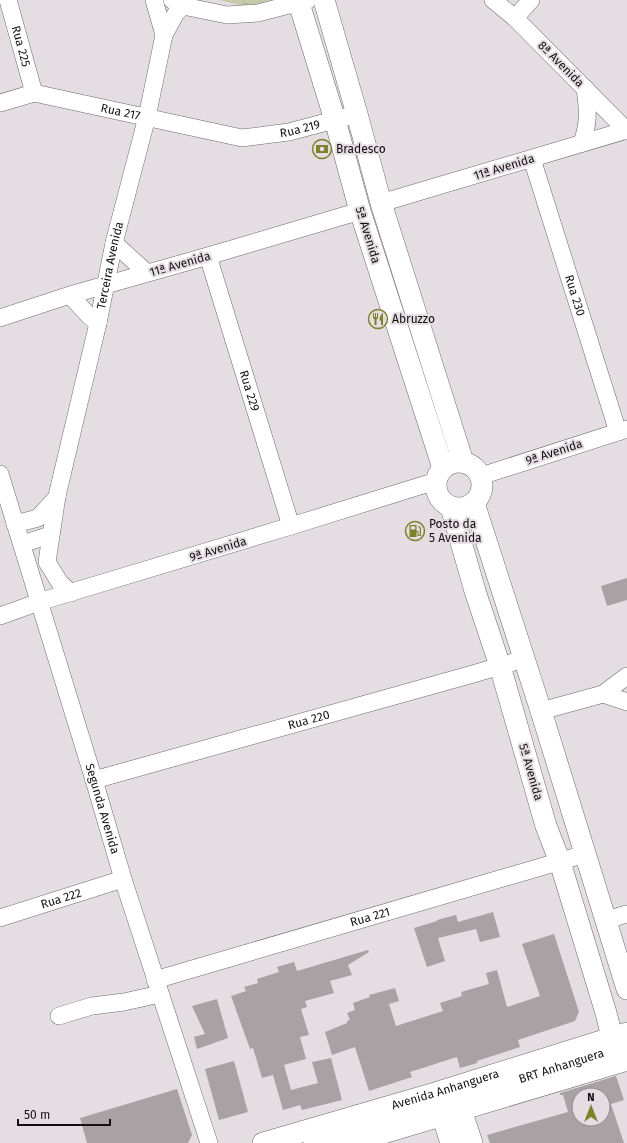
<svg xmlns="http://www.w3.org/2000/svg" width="627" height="1143" viewBox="0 0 627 1143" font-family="'Fira Sans',sans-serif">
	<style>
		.park { fill: url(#park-crowns) }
		.building { fill: #a8a2a5; fill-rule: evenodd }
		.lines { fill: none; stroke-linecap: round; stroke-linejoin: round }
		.minor-casing { stroke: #6f696b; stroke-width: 18 }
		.major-casing { stroke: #6f696b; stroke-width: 22 }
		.minor { stroke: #fff; stroke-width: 17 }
		.major { stroke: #fff; stroke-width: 21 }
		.labels { text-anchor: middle; stroke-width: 4; stroke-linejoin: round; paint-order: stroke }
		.street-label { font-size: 12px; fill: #131012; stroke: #e4dde1 }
		.poi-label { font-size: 12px; fill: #131012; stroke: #e4dde1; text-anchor: start }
	</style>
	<defs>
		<pattern id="park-crowns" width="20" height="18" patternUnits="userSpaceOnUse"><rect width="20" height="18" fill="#c7caa9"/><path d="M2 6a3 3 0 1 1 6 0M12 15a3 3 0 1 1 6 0" fill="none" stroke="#aaac90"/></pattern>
	</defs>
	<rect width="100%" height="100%" fill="#e4dde1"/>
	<!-- park -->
	<path class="park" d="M 219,0 L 277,0 L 248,7 Z"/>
	<!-- building -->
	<g class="building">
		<path d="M 627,578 L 627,600 L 607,606 L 601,586 Z"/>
		<path d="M 493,912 L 500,937 L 480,942 L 476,929 L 438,938 L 445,961 L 427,967 L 414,928 L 437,921 L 437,920 L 456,915 L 458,922 Z"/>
		<path d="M 554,934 L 579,1012 L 575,1021 L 518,1040 L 520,1047 L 477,1061 L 477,1063 L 460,1068 L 457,1057 L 410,1072 L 412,1077 L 369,1091 L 355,1047 L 332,1055 L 325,1032 L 347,1023 L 347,1021 L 350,1020 L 347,1013 L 355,1010 L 353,1003 L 370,997 L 369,995 L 395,988 L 399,1001 L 389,1004 L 396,1026 L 443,1011 L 440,1003 L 462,996 L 461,992 L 489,984 L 486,973 L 497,970 L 507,1007 L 540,996 L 522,944 Z"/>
		<path d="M 368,950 L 369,952 L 348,965 L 352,975 L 330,981 L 334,993 L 305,1001 L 307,1007 L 301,1009 L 309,1035 L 300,1037 L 306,1059 L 284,1065 L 291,1090 L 318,1083 L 312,1062 L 331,1058 L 342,1100 L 302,1110 L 300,1105 L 283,1110 L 273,1075 L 262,1078 L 253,1048 L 250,1049 L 231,996 L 246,991 L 244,987 L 258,983 L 257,979 L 279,972 L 277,967 L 294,962 L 297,971 Z"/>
		<path d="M 217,999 L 228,1038 L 197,1049 L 194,1037 L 205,1034 L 192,1006 Z"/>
		<path d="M 234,1061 L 248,1112 L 219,1120 L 205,1069 Z"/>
		<path d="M 616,1076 L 624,1100 L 611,1104 L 624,1143 L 490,1143 L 487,1135 L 568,1112 L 563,1095 L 560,1095 L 560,1093 ZM 579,1095 L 603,1095 L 603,1119 L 579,1119 Z"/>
		<path d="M 177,1089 L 192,1135 L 188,1143 L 87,1143 L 80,1118 Z"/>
	</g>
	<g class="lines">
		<!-- minor casing -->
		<g class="minor-casing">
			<g id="minor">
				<path id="s1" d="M 8,0 L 34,93"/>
				<path d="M 154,0 L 164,35"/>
				<path d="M 172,0 L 183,6 L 227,15 L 258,13 L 308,0"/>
				<path d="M 493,0 L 515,18 L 627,131"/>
				<path d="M 515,18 L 531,0"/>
				<path id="s2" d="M 0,103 L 34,93 L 242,138 L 289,132 L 357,114"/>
				<path d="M 582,143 C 589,123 588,109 585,88"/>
				<path id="s3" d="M 532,159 L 618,432"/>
				<path d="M 381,203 L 627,130"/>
				<path d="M 114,243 L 147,273"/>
				<path id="s4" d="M 208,256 L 291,526"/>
				<path d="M 70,295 L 89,316 L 98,323"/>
				<path d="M 0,318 L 70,295 L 208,256 L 360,211"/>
				<path id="s5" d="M 0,474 L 94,780 L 123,879 L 209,1143"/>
				<path d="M 481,476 L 627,429"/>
				<path d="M 15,524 L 38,518 L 57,497"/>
				<path d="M 22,544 L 50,535"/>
				<path id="s6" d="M 71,593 L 60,583 L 47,562 L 57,496 L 98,323 L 114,243 L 147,117 L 164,35 L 176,13 L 183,6"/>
				<path d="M 0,616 L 39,602 L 291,526 L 436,481"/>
				<path d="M 603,694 L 627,702"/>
				<path d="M 541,711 L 603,694 L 627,676"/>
				<path id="s7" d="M 94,780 L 473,674 L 524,659"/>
				<path id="s8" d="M 0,918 L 123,879"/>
				<path d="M 606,920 L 627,914"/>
				<path id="s9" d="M 155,980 L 585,854"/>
				<path d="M 59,1016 L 92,1006 L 124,1002 L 160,994"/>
				<path id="s10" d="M 312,1143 L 439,1105 L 627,1045"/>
			</g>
		</g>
		<!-- major casing -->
		<g class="major-casing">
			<g id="major">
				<path d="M 298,0 L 335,120 L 360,211 L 443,468"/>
				<path d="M 324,0 L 357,114 L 381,203 L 463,462"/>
				<circle cx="459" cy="485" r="23"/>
				<path d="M 474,503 L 541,711 L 627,989"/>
				<path d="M 451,507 L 475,591 L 500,666 L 546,826 L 560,862 L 606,1013 L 612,1037"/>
				<path d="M 438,1102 L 451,1143"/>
				<path d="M 461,1110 L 472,1143"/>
				<path id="s11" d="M 263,1143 L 435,1093 L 627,1033"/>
				<path d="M 350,1143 L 627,1060"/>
			</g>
		</g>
		<!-- minor -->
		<use href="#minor" class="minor"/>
		<!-- major -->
		<use href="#major" class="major"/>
	</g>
	<!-- icons -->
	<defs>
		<g id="bank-ring" transform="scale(1)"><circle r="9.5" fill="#e4dde1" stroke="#7e822c" stroke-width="1.5"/><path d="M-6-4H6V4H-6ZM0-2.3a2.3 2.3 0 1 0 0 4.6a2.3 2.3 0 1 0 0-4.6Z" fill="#7e822c"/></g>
		<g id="restaurant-ring" transform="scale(1)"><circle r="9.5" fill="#e4dde1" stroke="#7e822c" stroke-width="1.5"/><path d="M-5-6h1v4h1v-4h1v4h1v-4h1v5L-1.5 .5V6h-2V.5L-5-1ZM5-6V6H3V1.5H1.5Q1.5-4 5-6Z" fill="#7e822c"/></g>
		<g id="fuel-ring" transform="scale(1)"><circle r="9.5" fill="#e4dde1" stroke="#7e822c" stroke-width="1.5"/><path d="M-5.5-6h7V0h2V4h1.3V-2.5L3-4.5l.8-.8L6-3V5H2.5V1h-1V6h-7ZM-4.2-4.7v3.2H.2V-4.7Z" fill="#7e822c"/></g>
	</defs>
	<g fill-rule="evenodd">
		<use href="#bank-ring" x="322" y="149"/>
		<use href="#restaurant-ring" x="378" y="319"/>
		<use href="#fuel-ring" x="415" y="531"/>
	</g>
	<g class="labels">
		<!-- street labels -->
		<g class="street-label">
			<text dy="4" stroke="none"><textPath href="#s1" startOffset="48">Rua 225</textPath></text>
			<text transform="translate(561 64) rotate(45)" y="4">8ª Avenida</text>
			<text dy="4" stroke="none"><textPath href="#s2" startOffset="124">Rua 217</textPath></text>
			<text dy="4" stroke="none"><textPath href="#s2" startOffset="307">Rua 219</textPath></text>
			<text transform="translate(504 167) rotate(-17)" y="4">11ª Avenida</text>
			<text transform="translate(368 235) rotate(73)" y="4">5ª Avenida</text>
			<text transform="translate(180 264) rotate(-16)" y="4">11ª Avenida</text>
			<text dy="4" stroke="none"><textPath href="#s6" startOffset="343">Terceira Avenida</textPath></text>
			<text dy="4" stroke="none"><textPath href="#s3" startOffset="143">Rua 230</textPath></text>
			<text dy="4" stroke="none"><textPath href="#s4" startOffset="141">Rua 229</textPath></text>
			<text transform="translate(554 452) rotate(-18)" y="4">9ª Avenida</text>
			<text transform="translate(218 549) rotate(-17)" y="4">9ª Avenida</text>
			<text dy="4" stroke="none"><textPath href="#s7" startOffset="223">Rua 220</textPath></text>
			<text transform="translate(531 772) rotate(74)" y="4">5ª Avenida</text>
			<text dy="4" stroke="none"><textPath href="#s5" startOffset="350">Segunda Avenida</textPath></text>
			<text dy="4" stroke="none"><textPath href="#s8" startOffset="64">Rua 222</textPath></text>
			<text dy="4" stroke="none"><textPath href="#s9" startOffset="224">Rua 221</textPath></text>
			<text dy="4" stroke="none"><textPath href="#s10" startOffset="261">BRT Anhanguera</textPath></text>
			<text dy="4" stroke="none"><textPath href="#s11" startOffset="190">Avenida Anhanguera</textPath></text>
		</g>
		<!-- poi labels -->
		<g class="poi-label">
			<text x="336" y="153">Bradesco</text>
			<text x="392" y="323">Abruzzo</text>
			<text x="429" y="528">Posto da<tspan x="429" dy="14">5 Avenida</tspan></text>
		</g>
	</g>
	<!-- north arrow -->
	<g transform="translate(591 1107)"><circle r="19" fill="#e4dde1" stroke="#908b8e"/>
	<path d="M0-3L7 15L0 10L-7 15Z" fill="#7e822c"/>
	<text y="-6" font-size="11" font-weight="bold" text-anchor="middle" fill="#131012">N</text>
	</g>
	<!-- scale -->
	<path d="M18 1119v6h92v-6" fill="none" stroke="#131012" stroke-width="2"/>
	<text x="24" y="1119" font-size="12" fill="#131012" stroke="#e4dde1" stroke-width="3" paint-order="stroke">50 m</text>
</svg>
